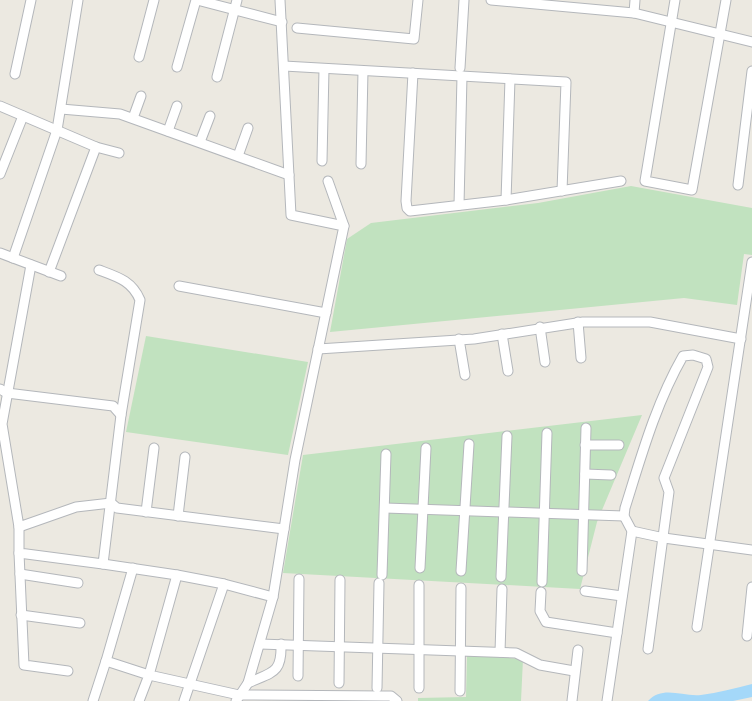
<svg xmlns="http://www.w3.org/2000/svg" width="752" height="701" viewBox="0 0 752 701" font-family="'Source Sans 3',sans-serif">
	<style>
		.green { fill: #c1e2bf }
		.water { fill: #a4d8f9 }
		.lines { fill: none; stroke-linecap: round; stroke-linejoin: round }
		.minor-casing { stroke: #b4b7bb; stroke-width: 11 }
		.minor { stroke: #fff; stroke-width: 9 }
	</style>
	<rect width="100%" height="100%" fill="#ece9e1"/>
	<!-- green -->
	<g class="green">
		<path d="M 631,186 L 752,208 L 752,255 L 744,254 L 737,305 L 684,298 L 330,332 L 347,239 L 371,223 L 538,203 Z"/>
		<path d="M 146,336 L 308,362 L 288,455 L 126,432 Z"/>
		<path d="M 642,415 L 597,522 L 580,589 L 283,573 L 303,455 Z"/>
		<path d="M 467,655 L 523,659 L 521,701 L 418,701 L 418,698 L 466,697 Z"/>
	</g>
	<!-- water -->
	<path class="water" d="M 752,684 L 752,697 L 733,701 L 648,701 C 663,685 682,697 701,695 C 718,693 735,688 752,684 Z"/>
	<g class="lines">
		<!-- minor casing -->
		<g class="minor-casing">
			<g id="minor">
				<path d="M 197,0 L 282,22"/>
				<path d="M 491,0 L 634,13 L 752,42"/>
				<path d="M 675,0 L 645,181 L 692,190 L 726,0"/>
				<path d="M 634,13 L 635,0"/>
				<path d="M 297,28 L 414,39 L 418,0"/>
				<path d="M 139,57 L 154,0"/>
				<path d="M 284,66 L 566,82 L 562,191"/>
				<path d="M 177,67 L 196,0"/>
				<path d="M 460,68 L 464,0"/>
				<path d="M 413,73 L 406,201 L 407,208 L 410,211 L 506,200 L 621,181"/>
				<path d="M 15,74 L 31,0"/>
				<path d="M 217,77 L 237,0"/>
				<path d="M 0,106 L 96,147 L 119,153"/>
				<path d="M 61,109 L 120,114 L 289,175"/>
				<path d="M 133,118 L 141,96"/>
				<path d="M 168,131 L 177,106"/>
				<path d="M 200,142 L 210,116"/>
				<path d="M 238,156 L 248,128"/>
				<path d="M 322,161 L 324,69"/>
				<path d="M 361,164 L 363,71"/>
				<path d="M 0,174 L 23,116"/>
				<path d="M 328,181 L 344,226"/>
				<path d="M 738,185 L 752,71"/>
				<path d="M 506,200 L 510,79"/>
				<path d="M 459,205 L 462,76"/>
				<path d="M 0,253 L 61,276"/>
				<path d="M 13,258 L 57,130 L 78,0"/>
				<path d="M 31,265 L 2,424 L 19,527 L 76,507 L 111,503 L 117,508 L 284,529 L 295,460 L 344,226 L 291,215 L 280,0"/>
				<path d="M 49,272 L 96,147"/>
				<path d="M 179,286 L 326,313"/>
				<path d="M 578,322 L 581,358"/>
				<path d="M 540,327 L 545,362"/>
				<path d="M 502,334 L 508,371"/>
				<path d="M 459,339 L 465,375"/>
				<path d="M 318,349 L 474,339 L 583,322 L 650,322 L 741,339"/>
				<path d="M 0,389 L 7,393 L 113,406 L 121,415"/>
				<path d="M 585,445 L 619,445"/>
				<path d="M 585,474 L 611,475"/>
				<path d="M 385,508 L 624,516"/>
				<path d="M 146,512 L 154,448"/>
				<path d="M 178,516 L 185,457"/>
				<path d="M 19,527 L 19,553 L 103,564 L 121,415 L 140,300 C 132,281 118,277 99,270"/>
				<path d="M 632,531 L 664,538 L 752,550"/>
				<path d="M 19,553 L 24,665 L 68,671"/>
				<path d="M 103,564 L 177,575 L 224,584"/>
				<path d="M 133,568 L 106,661 L 149,675 L 139,701"/>
				<path d="M 420,568 L 426,448"/>
				<path d="M 461,571 L 469,444"/>
				<path d="M 582,571 L 586,428"/>
				<path d="M 20,574 L 78,583"/>
				<path d="M 177,575 L 149,675 L 239,695 L 384,696 L 391,696 L 397,701"/>
				<path d="M 382,575 L 386,454"/>
				<path d="M 501,577 L 507,436"/>
				<path d="M 542,582 L 547,433"/>
				<path d="M 585,591 L 622,596"/>
				<path d="M 541,592 L 540,611 L 546,622 L 617,633"/>
				<path d="M 21,615 L 80,623"/>
				<path d="M 697,627 L 752,262"/>
				<path d="M 747,636 L 752,587"/>
				<path d="M 260,644 L 516,653 L 540,665 L 574,671"/>
				<path d="M 500,652 L 502,589"/>
				<path d="M 298,676 L 299,579"/>
				<path d="M 248,683 C 272,672 282,674 281,644"/>
				<path d="M 339,683 L 340,580"/>
				<path d="M 377,688 L 379,583"/>
				<path d="M 419,688 L 419,585"/>
				<path d="M 460,691 L 461,588"/>
				<path d="M 93,701 L 106,661"/>
				<path d="M 184,701 L 224,584 L 273,597"/>
				<path d="M 236,701 L 248,683 L 273,597 L 284,529"/>
				<path d="M 572,701 L 578,650"/>
				<path d="M 607,701 L 632,531 L 624,516 L 625,508 C 641,457 656,403 683,356 L 693,355 L 706,359 L 708,367 L 664,478 L 669,492 L 648,649"/>
			</g>
		</g>
		<!-- minor -->
		<use href="#minor" class="minor"/>
	</g>
</svg>
